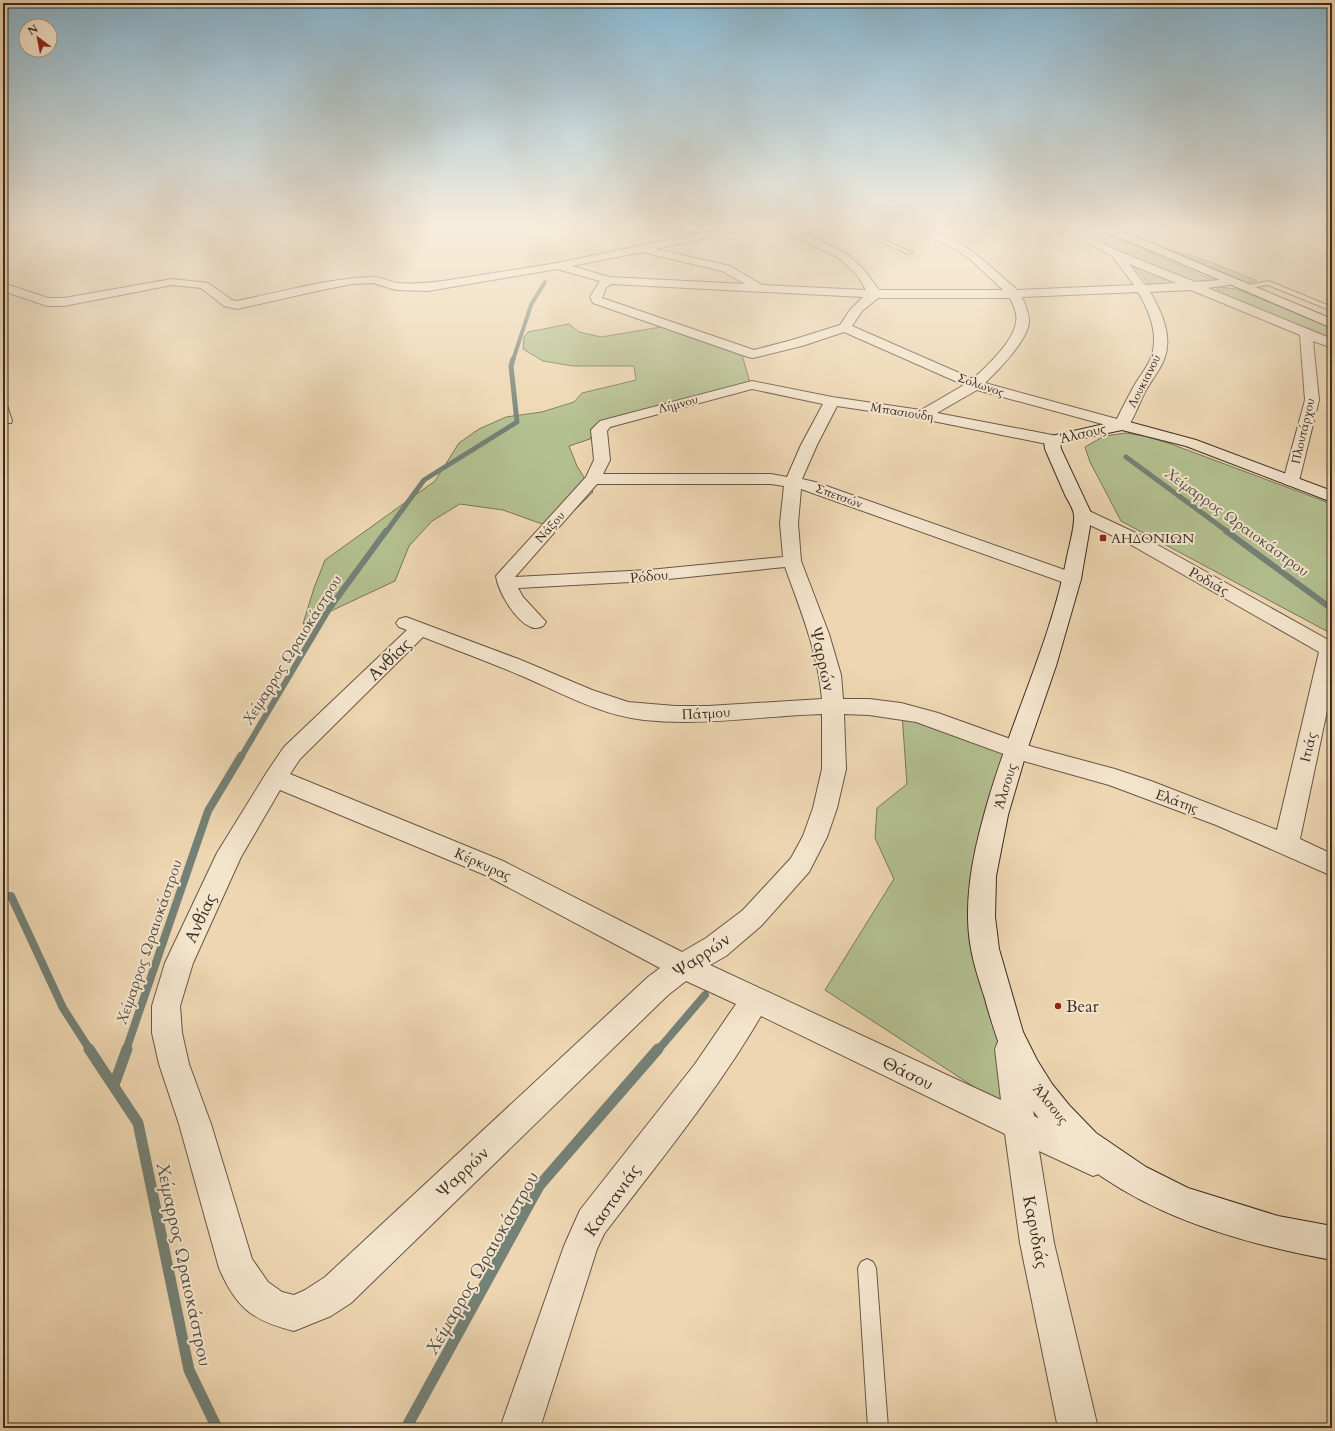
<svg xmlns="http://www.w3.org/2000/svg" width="1335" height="1431" viewBox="0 0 1335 1431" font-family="Cardo,serif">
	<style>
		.green { fill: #b3bf8f; stroke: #78765a }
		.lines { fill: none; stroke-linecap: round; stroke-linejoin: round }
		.stream-far4 { stroke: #748176; stroke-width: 4 }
		.stream-far3 { stroke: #748176; stroke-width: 5 }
		.stream-far2 { stroke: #748176; stroke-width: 6 }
		.stream-far1 { stroke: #748176; stroke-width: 8 }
		.stream { stroke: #748176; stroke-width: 11 }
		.lane-casing { stroke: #685647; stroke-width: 2 }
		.street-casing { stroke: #685647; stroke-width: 2 }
		.secondary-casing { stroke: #3c2c24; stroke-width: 2 }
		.lane { fill: #f3e4cc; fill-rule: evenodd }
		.street { fill: #f3e4cc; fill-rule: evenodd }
		.secondary { fill: #f3e4cc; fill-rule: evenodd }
		.poi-dot { fill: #8f2418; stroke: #f3e4cc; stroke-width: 1.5 }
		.labels { text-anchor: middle; stroke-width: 4; stroke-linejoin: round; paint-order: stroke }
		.far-street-label { font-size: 12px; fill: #3c2c24; stroke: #f3e4cc }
		.street-label { font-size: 14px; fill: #3c2c24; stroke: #f3e4cc }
		.poi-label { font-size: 14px; fill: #3c2c24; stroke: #f3e4cc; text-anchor: start }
		.water-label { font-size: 15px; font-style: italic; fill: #534f46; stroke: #f3e4cc }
		.near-street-label { font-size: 17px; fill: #3c2c24; stroke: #f3e4cc }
		.near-poi-label { font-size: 17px; fill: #3c2c24; stroke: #f3e4cc; text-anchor: start }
		.near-water-label { font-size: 18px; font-style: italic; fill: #534f46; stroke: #f3e4cc }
	</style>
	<rect width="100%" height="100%" fill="#edd6b1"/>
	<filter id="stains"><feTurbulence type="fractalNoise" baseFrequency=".005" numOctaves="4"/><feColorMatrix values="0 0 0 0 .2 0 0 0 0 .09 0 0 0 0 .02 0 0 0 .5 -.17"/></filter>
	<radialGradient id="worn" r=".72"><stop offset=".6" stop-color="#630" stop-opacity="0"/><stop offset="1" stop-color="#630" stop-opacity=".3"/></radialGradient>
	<!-- green -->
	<g class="green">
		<path d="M 1074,228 L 1096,228 L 1212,280 L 1196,282 L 1130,256 Z"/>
		<path d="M 1160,247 L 1208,261 L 1257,281 L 1244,283 Z"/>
		<path d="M 1129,261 L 1182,283 L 1150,285 Z"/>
		<path d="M 1219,287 L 1236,289 L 1332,328 L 1332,338 L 1220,293 L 1217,288 Z"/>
		<path d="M 569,324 L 579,332 L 601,337 L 667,326 L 740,348 L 751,386 L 625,414 C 607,420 597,420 590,439 L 569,446 L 577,466 L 593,492 L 556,529 L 503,510 L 460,504 L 432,521 L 409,546 L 395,581 L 303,624 L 314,588 L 325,560 L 435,481 L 459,443 L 479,429 L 506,417 L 542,412 L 574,402 L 582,393 L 636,380 L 634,366 L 573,366 L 543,361 L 523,349 L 524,337 L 528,332 Z"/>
		<path d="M 1126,433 L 1145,436 L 1171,444 L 1332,504 L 1332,634 L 1121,521 L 1090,462 L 1085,447 L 1104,436 Z"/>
		<path d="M 902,714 L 1008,752 L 979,869 L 1022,1118 L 825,990 L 894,879 L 875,838 L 877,808 L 907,784 Z"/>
	</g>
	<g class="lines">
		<!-- stream-far4 -->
		<path class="stream-far4" d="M 513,360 L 531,305 L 545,282"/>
		<!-- stream-far3 -->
		<g class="stream-far3">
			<path d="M 1126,457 L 1228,532"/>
			<path d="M 386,532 L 424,480 L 517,422 L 511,366 L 513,359"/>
		</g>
		<!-- stream-far2 -->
		<g class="stream-far2">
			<path d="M 1226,531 L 1332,609"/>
			<path d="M 241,757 L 329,609 L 386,531"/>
		</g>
		<!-- stream-far1 -->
		<g class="stream-far1">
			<path d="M 3,896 L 11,896 L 63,1008 L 90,1050"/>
			<path d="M 126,1050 L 208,811 L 241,756"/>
			<path d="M 658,1050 L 705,995"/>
		</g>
		<!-- stream -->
		<g class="stream">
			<path d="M 89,1049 L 138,1123 L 189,1370 L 217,1428"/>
			<path d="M 114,1085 L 127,1049"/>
			<path d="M 406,1428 L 539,1186 L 658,1049"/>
		</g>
		<!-- lane casing -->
		<g class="lane-casing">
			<g id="lane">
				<path d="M 854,228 L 859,228 L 913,253 L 908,254 L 854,229 Z"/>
				<path d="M 1269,281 L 1332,307 L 1332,311 L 1268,285 L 1243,289 L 1240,287 Z"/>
				<path d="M 3,403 L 7,405 L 12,421 L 11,423 L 5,423 L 4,421 Z"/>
				<path d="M 867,1259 L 873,1262 L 876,1268 L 888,1428 L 868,1428 L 858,1268 L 861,1262 Z"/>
			</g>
		</g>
		<!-- street casing -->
		<g class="street-casing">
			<path id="street" d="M 726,228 L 744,228 L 739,231 L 655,249 L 730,266 L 762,285 L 866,290 L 857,275 L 839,258 L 782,230 L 781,228 L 793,228 L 847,254 L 865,271 L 879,290 L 1003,290 L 971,260 L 954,248 L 915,230 L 914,228 C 925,226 933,230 943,235 C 974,249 992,268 1017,290 L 1134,285 L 1112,256 L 1061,228 L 1073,228 L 1120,252 L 1195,282 L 1231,279 L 1235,280 L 1237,282 L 1235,284 L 1208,288 L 1332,339 L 1332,348 L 1313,341 L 1319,400 L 1299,481 L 1297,484 L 1291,486 L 1285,484 L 1283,481 L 1305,400 L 1300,335 L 1191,290 L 1150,292 C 1162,312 1174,338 1163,362 C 1158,373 1150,382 1145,392 C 1139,403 1135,417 1127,428 L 1122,430 L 1117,428 L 977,390 L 937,413 L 1052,435 L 1057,437 L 1060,440 L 1057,443 L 1052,445 L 923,419 L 837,406 L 817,445 L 802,479 L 815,482 L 1079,575 L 1081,579 L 1079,583 L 1072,585 L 1065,583 L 801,489 L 798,523 L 801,561 L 829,634 L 841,675 L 843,699 L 869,699 L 901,703 L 938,713 L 1033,747 L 1115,769 L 1151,781 L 1277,830 L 1319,652 L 1126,542 L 1077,519 L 1074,515 L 1077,511 L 1083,510 L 1089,511 L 1138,534 L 1332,642 L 1332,687 L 1300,839 L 1332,854 L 1332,876 L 1216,825 L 1109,785 L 1020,760 L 916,722 L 869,715 L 844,714 L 846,769 L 837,808 L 827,837 L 809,872 L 761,926 L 726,956 L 710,965 L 1001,1100 L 995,1049 L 999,1039 L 1010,1035 L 1021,1039 L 1025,1049 L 1034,1116 L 1105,1148 L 1109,1160 L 1105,1172 L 1093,1176 L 1039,1151 L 1054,1243 L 1098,1428 L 1058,1428 L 1020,1243 L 1005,1134 L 761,1016 C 716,1093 658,1163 604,1234 L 597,1249 L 540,1428 L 500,1428 L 564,1246 L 580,1210 L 695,1064 L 736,1004 L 686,981 L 668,995 L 351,1303 L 331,1316 L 294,1331 C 253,1321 236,1308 219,1268 L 179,1124 L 159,1064 L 152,1033 L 152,1006 L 165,963 L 217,853 L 267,772 L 284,747 L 407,630 L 399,627 L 396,623 L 399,619 L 406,617 L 521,660 L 592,690 L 628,702 L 675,706 L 708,706 L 822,699 C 818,653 801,611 785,567 L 649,581 L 518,588 L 523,597 L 546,622 L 543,626 C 538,628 535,629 531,627 C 515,621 498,591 496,576 L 586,477 L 594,460 L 591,430 L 600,421 L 752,381 L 832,397 L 921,410 L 964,385 L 844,332 L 802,346 L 753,358 L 748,357 L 593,303 L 590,297 L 600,281 L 557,269 L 428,291 L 396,290 L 373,283 L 352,284 L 317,291 L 237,309 L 224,306 L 201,288 L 172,285 L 64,306 L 47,306 L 3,291 L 3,283 L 48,298 L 64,298 L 172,279 L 208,283 L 232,300 L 237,301 C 281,292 325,279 370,277 C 379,276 388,281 397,283 C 412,284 428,283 443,281 L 557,263 ZM 642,252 L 722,271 L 745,284 L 609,277 L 572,266 ZM 1129,264 L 1176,283 L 1145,285 ZM 611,284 L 863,297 L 850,310 L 840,325 L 792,340 L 754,350 L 602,298 L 606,288 ZM 1138,292 C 1150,312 1160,337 1150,360 C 1146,369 1139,377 1134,386 C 1128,397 1122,408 1117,419 L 985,383 C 998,371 1029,339 1029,321 C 1029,313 1025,304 1022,297 ZM 878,298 L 1010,298 C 1013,304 1018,314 1016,322 C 1014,341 987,366 973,379 L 852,326 L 862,311 ZM 752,389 L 823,404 L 801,445 L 787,477 L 771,474 L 603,474 L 610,460 L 607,431 L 610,427 ZM 597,484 L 771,484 L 784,486 L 780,523 L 783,557 L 649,570 L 515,577 ZM 423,637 C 456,650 489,662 522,676 C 561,693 600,715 644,720 C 703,726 762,716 822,714 L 822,769 L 813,808 L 803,836 L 791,858 L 743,910 L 706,938 L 682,952 L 503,861 L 290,774 L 300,759 ZM 280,790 L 485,875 L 660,968 L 648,977 L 325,1277 L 305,1290 L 294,1295 L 282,1292 L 268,1282 L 252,1259 L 211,1124 L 189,1064 L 182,1033 L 180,1006 L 193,963 L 241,857 Z"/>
		</g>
		<!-- secondary casing -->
		<g class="secondary-casing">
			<g id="secondary">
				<path d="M 1102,228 L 1115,228 L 1332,319 L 1332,328 L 1103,230 Z"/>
				<path d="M 1122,420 L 1196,440 L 1332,491 L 1332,502 L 1186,446 L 1122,430 L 1060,443 L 1061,449 L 1092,515 L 1081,579 L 1056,666 L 1027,750 L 1008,815 L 996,876 L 995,917 L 999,949 L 1023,1032 L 1037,1060 L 1052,1084 L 1069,1105 L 1096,1133 L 1146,1167 L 1188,1188 L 1278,1216 L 1332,1226 L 1332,1260 C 1223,1240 1095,1202 1029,1105 C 1008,1073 995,1036 985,999 C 980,983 974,966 971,949 C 963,905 972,858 984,815 C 1007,728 1050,646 1067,557 C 1069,546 1075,526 1074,516 C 1074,510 1069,502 1066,497 C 1059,481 1052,465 1045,449 L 1044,440 L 1047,437 Z"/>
			</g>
		</g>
		<!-- lane -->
		<use href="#lane" class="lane"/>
		<!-- street -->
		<use href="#street" class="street"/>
		<!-- secondary -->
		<use href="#secondary" class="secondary"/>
	</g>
	<!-- sky -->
	<linearGradient id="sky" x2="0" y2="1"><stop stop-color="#88b6d0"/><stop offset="0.53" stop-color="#f7eddc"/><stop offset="1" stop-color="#f7eddc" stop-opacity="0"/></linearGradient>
	<rect width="1335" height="428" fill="url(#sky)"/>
	<!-- markers -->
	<g class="poi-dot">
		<rect x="1099" y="534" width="8" height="8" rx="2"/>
		<circle cx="1058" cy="1006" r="4"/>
	</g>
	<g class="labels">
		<!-- far-street labels -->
		<g class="far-street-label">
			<text transform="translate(1144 381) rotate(-63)" y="4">Λουκιανού</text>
			<text transform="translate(981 385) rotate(19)" y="4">Σόλωνος</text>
			<text transform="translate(678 404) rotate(-15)" y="4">Λήμνου</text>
			<text transform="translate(902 412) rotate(9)" y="4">Μπασιούδη</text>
			<text transform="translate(1303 431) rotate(-77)" y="4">Πλουτάρχου</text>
			<text transform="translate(839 496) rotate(20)" y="4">Σπετσών</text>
			<text transform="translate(550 527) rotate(-48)" y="4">Νάξου</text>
		</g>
		<!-- street labels -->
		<g class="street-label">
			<text transform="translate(1083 433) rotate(-13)" y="5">Άλσους</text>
			<text transform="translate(649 576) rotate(-5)" y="5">Ρόδου</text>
			<text transform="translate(1209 581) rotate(29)" y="5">Ροδιάς</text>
			<text transform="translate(706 713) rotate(-3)" y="5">Πάτμου</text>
			<text transform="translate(1308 747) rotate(-76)" y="5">Ιτιάς</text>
			<text transform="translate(1005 786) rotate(-73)" y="5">Άλσους</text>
			<text transform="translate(1177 801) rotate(20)" y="5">Ελάτης</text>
			<text transform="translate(483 864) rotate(24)" y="5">Κέρκυρας</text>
			<text transform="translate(1051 1104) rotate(51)" y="5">Άλσους</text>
		</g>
		<!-- poi labels -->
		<g class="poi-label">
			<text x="1111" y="543">ΑΗΔΟΝΙΩΝ</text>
		</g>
		<!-- water labels -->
		<g class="water-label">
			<text transform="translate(1237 522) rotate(36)" y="5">Χείμαρρος Ωραιοκάστρου</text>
			<text transform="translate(292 650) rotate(-58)" y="5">Χείμαρρος Ωραιοκάστρου</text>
			<text transform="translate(149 942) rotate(-71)" y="5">Χείμαρρος Ωραιοκάστρου</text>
		</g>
		<!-- near-street labels -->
		<g class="near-street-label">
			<text transform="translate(389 659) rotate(-44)" y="6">Ανθίας</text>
			<text transform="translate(823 659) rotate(77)" y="6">Ψαρρών</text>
			<text transform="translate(200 918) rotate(-65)" y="6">Ανθίας</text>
			<text transform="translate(701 955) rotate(-34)" y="6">Ψαρρών</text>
			<text transform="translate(908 1073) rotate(26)" y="6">Θάσου</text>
			<text transform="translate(462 1172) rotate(-44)" y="6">Ψαρρών</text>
			<text transform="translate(612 1200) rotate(-55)" y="6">Καστανιάς</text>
			<text transform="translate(1036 1232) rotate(79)" y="6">Καρυδιάς</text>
		</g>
		<!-- near-poi labels -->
		<g class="near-poi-label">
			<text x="1066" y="1012">Bear</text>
		</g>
		<!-- near-water labels -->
		<g class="near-water-label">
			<text transform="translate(482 1263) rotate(-60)" y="6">Χείμαρρος Ωραιοκάστρου</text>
			<text transform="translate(184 1264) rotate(78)" y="6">Χείμαρρος Ωραιοκάστρου</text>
		</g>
	</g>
	<!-- margin -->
	<rect width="1335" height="1431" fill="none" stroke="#edd6b1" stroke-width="16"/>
	<rect x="4" y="4" width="1327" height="1423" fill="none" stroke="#3c2c24" stroke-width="2"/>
	<rect x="8" y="8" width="1319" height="1415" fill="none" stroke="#3c2c24"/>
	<!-- north arrow -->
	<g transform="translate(38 38) rotate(328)"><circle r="19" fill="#f3e4cc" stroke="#aa9a89"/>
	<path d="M0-3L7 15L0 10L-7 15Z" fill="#8f2418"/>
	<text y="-6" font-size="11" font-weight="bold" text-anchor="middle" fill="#3c2c24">N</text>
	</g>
	<rect width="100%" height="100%" filter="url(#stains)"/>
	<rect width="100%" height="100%" fill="url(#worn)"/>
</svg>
